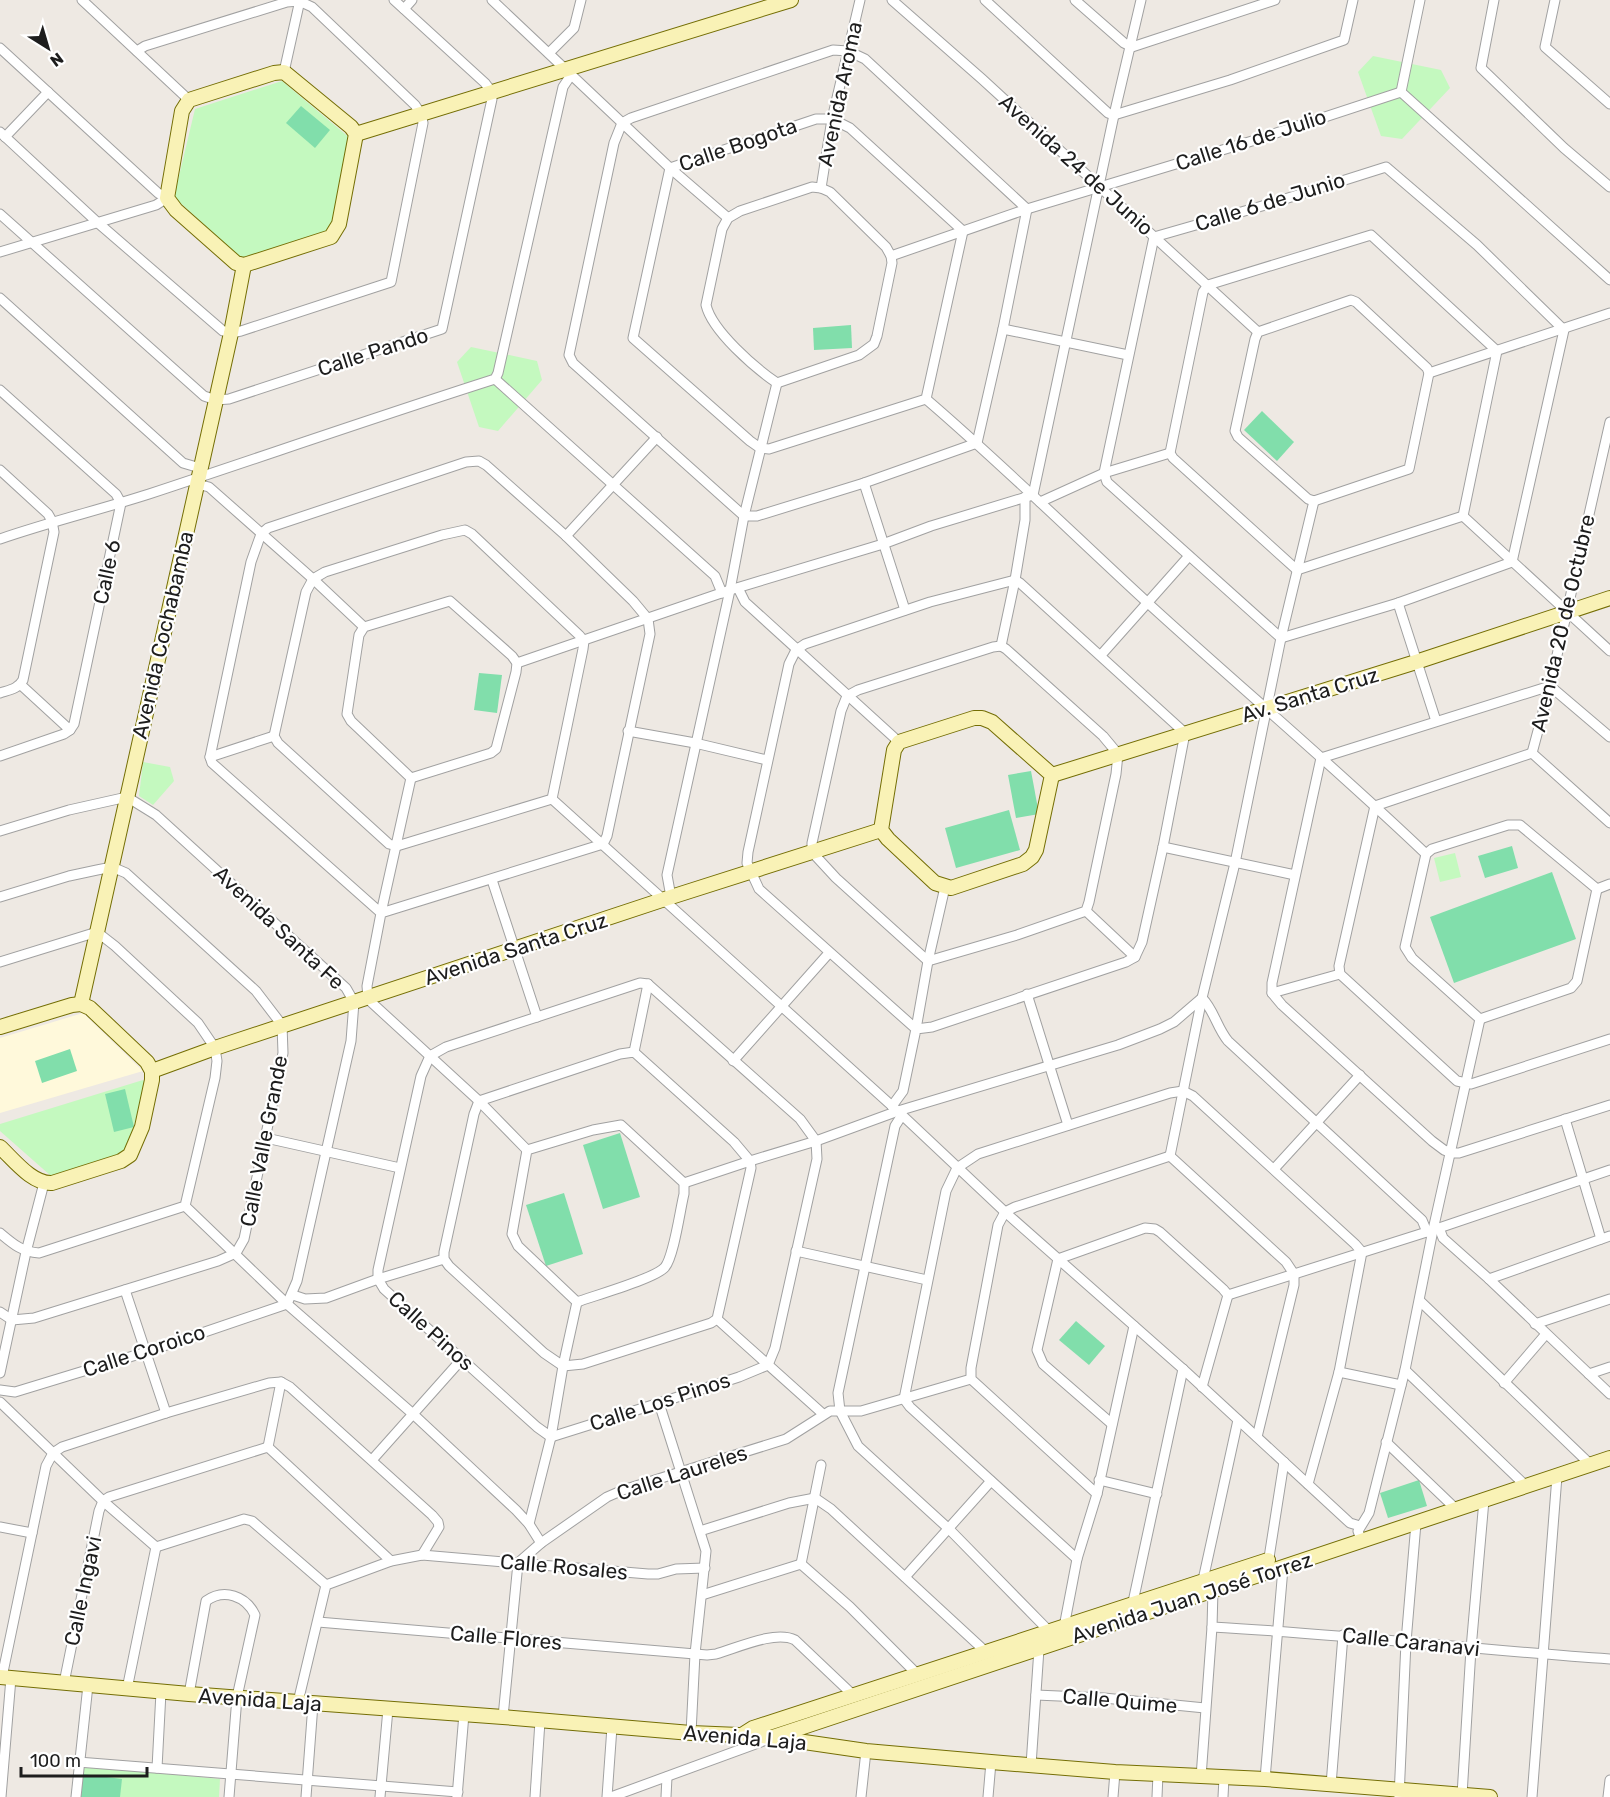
<svg xmlns="http://www.w3.org/2000/svg" width="1610" height="1797" viewBox="0 0 1610 1797" font-family="Rubik,sans-serif">
	<style>
		.education { fill: #fff9db }
		.park { fill: #c4f9bf }
		.pitch { fill: #81deab }
		.lines { fill: none; stroke-linecap: round; stroke-linejoin: round }
		.street-casing { stroke: #a1a1a1; stroke-width: 11 }
		.secondary-casing { stroke: #746e05; stroke-width: 16 }
		.street { stroke: #fff; stroke-width: 9 }
		.secondary { stroke: #f9f2b6; stroke-width: 14 }
		.labels { text-anchor: middle; stroke-width: 4.5; stroke-linejoin: round; paint-order: stroke }
		.street-label { font-size: 21px; fill: #1d1d1d; stroke: #fff }
	</style>
	<rect width="100%" height="100%" fill="#eee9e3"/>
	<!-- education -->
	<path class="education" d="M 83,1013 L 143,1071 L 0,1113 L 0,1038 Z"/>
	<!-- park -->
	<g class="park">
		<path d="M 1373,56 L 1441,70 L 1450,88 L 1402,139 L 1381,136 L 1358,72 Z"/>
		<path d="M 282,81 L 351,139 L 332,233 L 245,262 L 174,197 L 195,109 Z"/>
		<path d="M 471,347 L 537,361 L 542,380 L 498,431 L 479,427 L 457,362 Z"/>
		<path d="M 143,762 L 170,767 L 174,781 L 153,805 L 139,796 Z"/>
		<path d="M 1455,853 L 1461,877 L 1440,882 L 1434,858 Z"/>
		<path d="M 143,1080 L 146,1084 L 126,1152 L 51,1176 L 0,1131 L 0,1124 Z"/>
		<path d="M 79,1765 L 220,1779 L 219,1797 L 77,1797 Z"/>
	</g>
	<!-- pitch -->
	<g class="pitch">
		<path d="M 301,106 L 330,130 L 315,148 L 286,123 Z"/>
		<path d="M 851,325 L 852,348 L 814,350 L 813,328 Z"/>
		<path d="M 1262,411 L 1294,442 L 1277,461 L 1244,430 Z"/>
		<path d="M 479,673 L 502,675 L 497,713 L 474,710 Z"/>
		<path d="M 1031,771 L 1039,814 L 1016,818 L 1008,775 Z"/>
		<path d="M 1009,810 L 1020,850 L 956,868 L 945,828 Z"/>
		<path d="M 1512,846 L 1518,868 L 1485,878 L 1478,856 Z"/>
		<path d="M 1552,872 L 1576,939 L 1454,983 L 1430,917 Z"/>
		<path d="M 70,1049 L 77,1071 L 42,1083 L 35,1061 Z"/>
		<path d="M 125,1089 L 134,1127 L 114,1132 L 105,1094 Z"/>
		<path d="M 620,1133 L 640,1197 L 603,1209 L 583,1145 Z"/>
		<path d="M 564,1193 L 583,1254 L 546,1266 L 526,1205 Z"/>
		<path d="M 1076,1321 L 1105,1346 L 1089,1365 L 1059,1340 Z"/>
		<path d="M 1419,1480 L 1427,1506 L 1388,1518 L 1380,1493 Z"/>
		<path d="M 83,1774 L 122,1779 L 120,1797 L 81,1797 Z"/>
	</g>
	<g class="lines">
		<!-- street casing -->
		<g class="street-casing">
			<g id="street">
				<path d="M 82,0 L 189,100"/>
				<path d="M 492,0 L 670,168 L 728,218"/>
				<path d="M 892,0 L 982,79 L 1258,332"/>
				<path d="M 985,0 L 1108,113 L 1114,115 L 1230,80 L 1344,40 L 1353,0"/>
				<path d="M 1075,0 L 1124,43 L 1132,47 L 1275,0"/>
				<path d="M 1494,0 L 1481,68 L 1564,148 L 1610,187"/>
				<path d="M 1555,0 L 1545,47 L 1610,104"/>
				<path d="M 404,9 L 412,0"/>
				<path d="M 0,48 L 158,193 L 167,198 L 156,205 L 0,252"/>
				<path d="M 833,50 L 848,51 L 865,59 L 1027,209 L 1003,329 L 977,443 L 864,483 L 757,516 L 744,516 L 573,363 L 569,355 L 614,143 L 622,123 L 631,118 Z"/>
				<path d="M 549,53 L 574,28 L 581,0"/>
				<path d="M 284,72 L 300,0"/>
				<path d="M 1401,92 L 1610,280"/>
				<path d="M 1401,92 L 1420,0"/>
				<path d="M 816,119 L 832,119 L 850,128 L 963,231 L 926,399 L 769,449 L 760,448 L 750,441 L 633,338 L 670,168 Z"/>
				<path d="M 0,132 L 97,222 L 223,331 L 231,333 L 241,331 L 391,282 L 423,123 L 421,114 L 415,105 L 312,7 L 299,1 L 287,2 L 145,46 L 137,51"/>
				<path d="M 5,137 L 48,92"/>
				<path d="M 1386,167 L 1477,245 L 1564,330 L 1512,562 L 1398,603 L 1281,638 L 1107,482 L 1104,473 L 1154,237 L 1269,204 Z"/>
				<path d="M 812,187 L 821,188 L 830,192 L 886,247 L 891,256 L 892,263 L 877,336 L 874,344 L 859,355 L 777,383 C 755,368 712,331 706,305 L 722,229 L 728,218 L 740,211 Z"/>
				<path d="M 821,188 L 832,119 L 860,0"/>
				<path d="M 0,214 L 204,396 L 216,400 L 229,399 L 442,329 L 492,99 L 491,91 L 485,83 L 394,0"/>
				<path d="M 1371,235 L 1497,351 L 1463,516 L 1297,570 L 1173,458 L 1170,453 L 1203,292 L 1208,285 Z"/>
				<path d="M 891,256 L 1027,209 L 1252,141 L 1401,92"/>
				<path d="M 0,298 L 183,463 L 200,468"/>
				<path d="M 1351,300 L 1356,302 L 1427,368 L 1429,373 L 1409,469 L 1314,501 L 1308,499 L 1238,437 L 1235,431 L 1255,339 L 1258,332 Z"/>
				<path d="M 1003,329 L 1128,355"/>
				<path d="M 1429,373 L 1610,313"/>
				<path d="M 495,379 L 715,576 L 722,593"/>
				<path d="M 0,390 L 116,494 L 121,503 L 74,724 L 70,730 L 64,734 L 0,756"/>
				<path d="M 926,399 C 1003,465 1075,536 1150,605 C 1241,688 1336,768 1426,854"/>
				<path d="M 0,470 L 48,514 L 52,521 L 54,532 L 23,680 C 18,689 9,690 0,693"/>
				<path d="M 864,483 L 905,610"/>
				<path d="M 197,484 L 209,487 L 313,579 L 364,627"/>
				<path d="M 1040,502 L 1104,473 L 1170,453"/>
				<path d="M 1463,516 L 1610,651"/>
				<path d="M 465,530 L 472,534 L 579,635 L 584,641 L 583,649 L 552,799 L 397,846 L 389,844 L 278,743 L 274,736 L 306,592 L 313,579 L 325,572 L 442,535 Z"/>
				<path d="M 566,536 L 657,437"/>
				<path d="M 0,539 C 49,522 99,510 149,494 C 264,456 379,416 495,379 L 498,373 L 563,87 L 571,75"/>
				<path d="M 738,588 L 745,602 L 899,742"/>
				<path d="M 450,601 L 512,656 L 517,663 L 516,672 L 496,749 L 491,753 L 411,778 L 351,721 L 347,714 L 359,635 L 364,627 Z"/>
				<path d="M 1398,603 L 1436,721"/>
				<path d="M 1001,646 L 1015,580 L 1025,520 L 1025,497"/>
				<path d="M 1101,655 L 1189,556"/>
				<path d="M 517,663 L 730,590 L 883,544 L 931,526 L 1033,495 L 1114,115 L 1141,0"/>
				<path d="M 21,685 L 70,730"/>
				<path d="M 628,731 L 695,743 L 767,760"/>
				<path d="M 1610,737 L 1550,686 L 1321,758 L 1272,983 L 1272,993 L 1282,1005 L 1432,1141 L 1444,1150 L 1452,1153 L 1459,1153 L 1610,1105"/>
				<path d="M 1532,753 L 1375,806 L 1339,966 L 1340,974 L 1457,1081 L 1471,1084 L 1610,1039"/>
				<path d="M 1532,753 L 1550,686 L 1610,422"/>
				<path d="M 1532,753 L 1610,823"/>
				<path d="M 210,757 L 274,736"/>
				<path d="M 411,778 L 381,913 L 603,844 L 607,836 L 650,634 L 648,619 L 633,601 L 566,536 L 486,465 L 479,461 L 466,462 L 268,528 L 261,534 L 251,562 L 210,757 L 212,763 L 381,913 L 367,986 L 368,997 L 371,1002 L 479,1101 L 527,1150"/>
				<path d="M 552,799 L 902,1115 L 1005,1212 L 1183,1369 L 1350,1523 L 1360,1526"/>
				<path d="M 1508,825 L 1520,825 L 1597,889 L 1577,981 L 1571,988 L 1480,1019 L 1412,958 L 1405,947 L 1426,854 L 1432,849 Z"/>
				<path d="M 0,831 L 69,810 L 127,797 L 156,815 L 346,988 L 354,1002 L 351,1041 L 297,1281 L 287,1304"/>
				<path d="M 1163,847 L 1295,875"/>
				<path d="M 492,880 L 537,1017"/>
				<path d="M 1597,889 L 1610,884"/>
				<path d="M 0,897 L 69,876 L 97,870 L 112,867 L 126,873 L 256,991 L 282,1025 L 283,1053 L 244,1239 L 236,1253 L 218,1261 L 34,1318 L 12,1320 L 0,1312"/>
				<path d="M 671,897 L 667,875 L 730,590 L 744,516 L 777,383"/>
				<path d="M 1086,911 L 1135,957"/>
				<path d="M 928,961 L 1017,935 L 1086,911 L 1089,902 L 1116,774 L 1118,754 L 1103,736 L 1006,649 L 1001,646"/>
				<path d="M 928,961 L 836,878 L 812,852 L 812,843 L 841,711 L 847,696 L 858,690 L 993,647 L 1001,646"/>
				<path d="M 0,962 L 97,932 L 115,946 L 198,1023 L 215,1048 L 217,1061 L 215,1078 L 185,1206 L 39,1253 C 22,1252 13,1244 0,1233"/>
				<path d="M 640,983 L 648,984 L 800,1119 L 816,1141 L 817,1159 L 775,1348 L 768,1365 L 739,1377 L 659,1403 L 551,1437 L 537,1427 L 384,1289 L 378,1279 L 378,1270 L 421,1076 L 430,1056 L 446,1047 Z"/>
				<path d="M 1272,993 L 1340,974"/>
				<path d="M 1027,994 L 1068,1125"/>
				<path d="M 1202,998 C 1214,1010 1217,1028 1228,1041 L 1422,1220 L 1427,1232"/>
				<path d="M 916,1029 L 928,961 L 945,887"/>
				<path d="M 634,1052 L 734,1142 L 750,1161 L 751,1168 L 717,1319 L 711,1323 L 583,1364 L 563,1366 L 544,1353 L 449,1266 L 444,1259 L 444,1252 L 474,1114 L 479,1101 L 620,1054 Z"/>
				<path d="M 634,1052 L 648,984"/>
				<path d="M 733,1061 L 829,953"/>
				<path d="M 892,1106 L 903,1091 L 916,1029 L 932,1027 L 1126,962 L 1135,957 L 1142,942 L 1163,847 L 1185,733 L 1020,583 L 1015,580 L 930,602 L 805,644 L 796,650 L 789,664 L 748,852 L 747,863 L 759,889 L 916,1029"/>
				<path d="M 902,1115 L 895,1126 L 838,1393 L 840,1411 L 858,1446 L 949,1529 L 1049,1631"/>
				<path d="M 1565,1119 L 1601,1239"/>
				<path d="M 621,1125 L 684,1183 L 684,1194 C 680,1210 674,1256 665,1267 C 657,1278 593,1296 577,1302 L 518,1246 L 512,1234 L 527,1150 L 593,1130 Z"/>
				<path d="M 266,1138 L 400,1168"/>
				<path d="M 1170,1156 L 1202,998 L 1235,863 L 1281,638 L 1314,501"/>
				<path d="M 1170,1156 L 1286,1262 L 1294,1274 L 1294,1285 L 1257,1437"/>
				<path d="M 1274,1169 L 1360,1075"/>
				<path d="M 684,1183 L 750,1161 L 816,1141 L 898,1111 L 1118,1045 L 1160,1029 L 1174,1022 L 1202,998"/>
				<path d="M 185,1206 L 287,1304 L 413,1414 L 516,1510 L 529,1524 L 541,1543"/>
				<path d="M 1439,1228 L 1443,1238 L 1489,1279 L 1610,1394"/>
				<path d="M 796,1251 L 927,1280"/>
				<path d="M 1489,1279 L 1610,1236"/>
				<path d="M 125,1290 L 166,1413"/>
				<path d="M 293,1295 L 305,1299 L 326,1298 L 378,1279 L 444,1259"/>
				<path d="M 1228,1295 L 1433,1230 L 1610,1170"/>
				<path d="M 1420,1301 L 1591,1465"/>
				<path d="M 717,1319 L 823,1414"/>
				<path d="M 1535,1324 L 1610,1299"/>
				<path d="M 1405,1370 L 1526,1486"/>
				<path d="M 1339,1372 L 1401,1385"/>
				<path d="M 0,1373 L 26,1252 L 44,1183"/>
				<path d="M 1589,1374 L 1610,1367"/>
				<path d="M 1504,1383 L 1546,1334"/>
				<path d="M 0,1390 L 15,1392 L 146,1352 L 287,1304"/>
				<path d="M 0,1402 L 103,1501 L 156,1547"/>
				<path d="M 659,1403 L 706,1551 L 695,1654 L 691,1733"/>
				<path d="M 1112,1424 L 1043,1364 L 1037,1350 L 1058,1259 L 1145,1228 L 1155,1229 L 1160,1232 L 1223,1289 L 1228,1295 L 1202,1387"/>
				<path d="M 1386,1442 L 1457,1510"/>
				<path d="M 268,1447 L 281,1382"/>
				<path d="M 372,1460 L 462,1359"/>
				<path d="M 1099,1480 L 1157,1494"/>
				<path d="M 1097,1494 L 971,1379 L 971,1368 L 998,1225 L 1005,1212 L 1015,1207 L 1170,1156"/>
				<path d="M 529,1524 L 551,1437 L 563,1366 L 577,1302"/>
				<path d="M 0,1527 L 32,1533"/>
				<path d="M 700,1531 L 789,1503 L 815,1498 L 831,1509 L 986,1652"/>
				<path d="M 1362,1542 L 1358,1531 L 1369,1513 L 1405,1370 L 1433,1230 L 1480,1019"/>
				<path d="M 156,1547 L 244,1519 L 252,1521 L 326,1585"/>
				<path d="M 1077,1559 L 910,1407 L 904,1399 L 946,1191 L 957,1168 L 978,1154 L 1170,1093 L 1183,1091 L 1193,1096 L 1355,1244 L 1362,1252 L 1339,1372 L 1308,1484"/>
				<path d="M 801,1564 L 821,1465"/>
				<path d="M 1268,1564 L 1284,1462"/>
				<path d="M 905,1577 L 991,1481"/>
				<path d="M 1203,1580 L 1238,1420"/>
				<path d="M 702,1595 L 801,1564 L 850,1607 L 917,1674"/>
				<path d="M 1133,1602 L 1183,1369"/>
				<path d="M 318,1622 L 707,1655 L 716,1654 C 737,1648 775,1630 795,1640 L 853,1695"/>
				<path d="M 1064,1627 L 1077,1559 L 1097,1494 L 1134,1326"/>
				<path d="M 1212,1627 C 1345,1634 1477,1650 1610,1659"/>
				<path d="M 2,1677 L 46,1466 L 53,1453 L 62,1447 L 166,1413 L 269,1383 L 281,1382 L 290,1387 L 432,1515 L 438,1522 L 439,1527 L 422,1555"/>
				<path d="M 64,1683 L 99,1511 L 103,1501 L 109,1497 L 268,1447 L 391,1561"/>
				<path d="M 127,1689 L 156,1547"/>
				<path d="M 189,1694 L 206,1601 C 224,1588 246,1596 255,1615 L 237,1697 L 229,1797"/>
				<path d="M 1036,1695 L 1104,1698 L 1205,1708"/>
				<path d="M 298,1702 L 326,1585 L 391,1561 L 422,1555 L 648,1574 L 658,1574 L 676,1569 L 705,1568"/>
				<path d="M 503,1717 L 518,1563 L 541,1543 L 607,1497 L 623,1490 L 786,1439 L 830,1411 L 861,1411 L 971,1379"/>
				<path d="M 78,1762 L 458,1792"/>
				<path d="M 1031,1765 L 1039,1649"/>
				<path d="M 157,1768 L 161,1692"/>
				<path d="M 1201,1777 L 1212,1627 L 1213,1590"/>
				<path d="M 1265,1779 L 1283,1568"/>
				<path d="M 1331,1785 L 1343,1635"/>
				<path d="M 1462,1795 L 1471,1649 L 1484,1500"/>
				<path d="M 1,1797 L 11,1678"/>
				<path d="M 76,1797 L 88,1685"/>
				<path d="M 306,1797 L 313,1704"/>
				<path d="M 380,1797 L 388,1709"/>
				<path d="M 457,1797 L 464,1714"/>
				<path d="M 535,1797 L 540,1721"/>
				<path d="M 607,1797 L 612,1727"/>
				<path d="M 611,1797 L 769,1739"/>
				<path d="M 666,1797 L 667,1777"/>
				<path d="M 861,1797 L 866,1751"/>
				<path d="M 988,1797 L 991,1762"/>
				<path d="M 1113,1797 L 1115,1772"/>
				<path d="M 1157,1797 L 1158,1774"/>
				<path d="M 1223,1797 L 1224,1778"/>
				<path d="M 1399,1797 L 1406,1642 L 1416,1523"/>
				<path d="M 1532,1797 L 1557,1476"/>
				<path d="M 1608,1797 L 1610,1780"/>
			</g>
		</g>
		<!-- secondary casing -->
		<g class="secondary-casing">
			<g id="secondary">
				<path d="M 284,72 L 351,127 L 356,134 L 339,224 L 331,237 L 244,265 L 236,263 L 176,210 L 167,198 L 182,111 L 189,100 L 274,73 Z"/>
				<path d="M 356,134 L 791,0"/>
				<path d="M 974,718 L 982,718 L 992,722 L 1052,775 L 1036,850 L 1032,857 L 1023,864 L 951,888 L 935,883 L 888,839 L 881,830 L 894,750 L 899,742 Z"/>
				<path d="M 1052,775 L 1416,662 L 1610,598"/>
				<path d="M 81,1004 L 231,333 L 244,265"/>
				<path d="M 0,1027 L 72,1005 L 81,1004 L 90,1008 L 147,1062 L 152,1071 L 152,1080 L 142,1127 L 130,1155 L 121,1161 L 52,1183 C 32,1184 14,1160 0,1147"/>
				<path d="M 152,1071 L 215,1048 L 671,897 L 881,830"/>
				<path d="M 0,1677 L 189,1694 L 503,1717 L 691,1733 L 763,1736 L 866,1751 L 991,1762 L 1115,1772 L 1265,1779 L 1490,1797"/>
				<path d="M 742,1735 L 753,1728 L 1268,1560"/>
				<path d="M 773,1737 L 1610,1458"/>
			</g>
		</g>
		<!-- street -->
		<use href="#street" class="street"/>
		<!-- secondary -->
		<use href="#secondary" class="secondary"/>
	</g>
	<g class="labels">
		<!-- street labels -->
		<g class="street-label">
			<text transform="translate(840 94) rotate(-78)" y="7">Avenida Aroma</text>
			<text transform="translate(1251 140) rotate(-18)" y="7">Calle 16 de Julio</text>
			<text transform="translate(738 145) rotate(-19)" y="7">Calle Bogota</text>
			<text transform="translate(1076 165) rotate(42)" y="7">Avenida 24 de Junio</text>
			<text transform="translate(1270 202) rotate(-17)" y="7">Calle 6 de Junio</text>
			<text transform="translate(373 352) rotate(-18)" y="7">Calle Pando</text>
			<text transform="translate(107 572) rotate(-78)" y="7">Calle 6</text>
			<text transform="translate(1563 623) rotate(-77)" y="7">Avenida 20 de Octubre</text>
			<text transform="translate(163 635) rotate(-77)" y="7">Avenida Cochabamba</text>
			<text transform="translate(1310 695) rotate(-17)" y="7">Av. Santa Cruz</text>
			<text transform="translate(279 928) rotate(43)" y="7">Avenida Santa Fe</text>
			<text transform="translate(516 949) rotate(-18)" y="7">Avenida Santa Cruz</text>
			<text transform="translate(264 1141) rotate(-79)" y="7">Calle Valle Grande</text>
			<text transform="translate(431 1331) rotate(42)" y="7">Calle Pinos</text>
			<text transform="translate(144 1351) rotate(-18)" y="7">Calle Coroico</text>
			<text transform="translate(660 1402) rotate(-18)" y="7">Calle Los Pinos</text>
			<text transform="translate(682 1473) rotate(-18)" y="7">Calle Laureles</text>
			<text transform="translate(564 1567) rotate(5)" y="7">Calle Rosales</text>
			<text transform="translate(83 1591) rotate(-78)" y="7">Calle Ingavi</text>
			<text transform="translate(1192 1598) rotate(-18)" y="7">Avenida Juan José Torrez</text>
			<text transform="translate(506 1638) rotate(5)" y="7">Calle Flores</text>
			<text transform="translate(1411 1642) rotate(6)" y="7">Calle Caranavi</text>
			<text transform="translate(260 1700) rotate(4)" y="7">Avenida Laja</text>
			<text transform="translate(1120 1701) rotate(5)" y="7">Calle Quime</text>
			<text transform="translate(745 1738) rotate(5)" y="7">Avenida Laja</text>
		</g>
	</g>
	<!-- north arrow -->
	<g transform="translate(48 48) rotate(143)" stroke="#ffffff" stroke-width="4.5" paint-order="stroke">
	<path d="M0-4.5L10 22L0 15L-10 22Z" fill="#1d1d1d"/>
	<text y="-9" font-size="16" font-weight="bold" text-anchor="middle" fill="#1d1d1d">N</text>
	</g>
	<!-- scale -->
	<path d="M21 1767v9h126v-9" fill="none" stroke="#1d1d1d" stroke-width="3"/>
	<text x="30" y="1767" font-size="18" fill="#1d1d1d" stroke="#ffffff" stroke-width="4.5" paint-order="stroke">100 m</text>
</svg>
